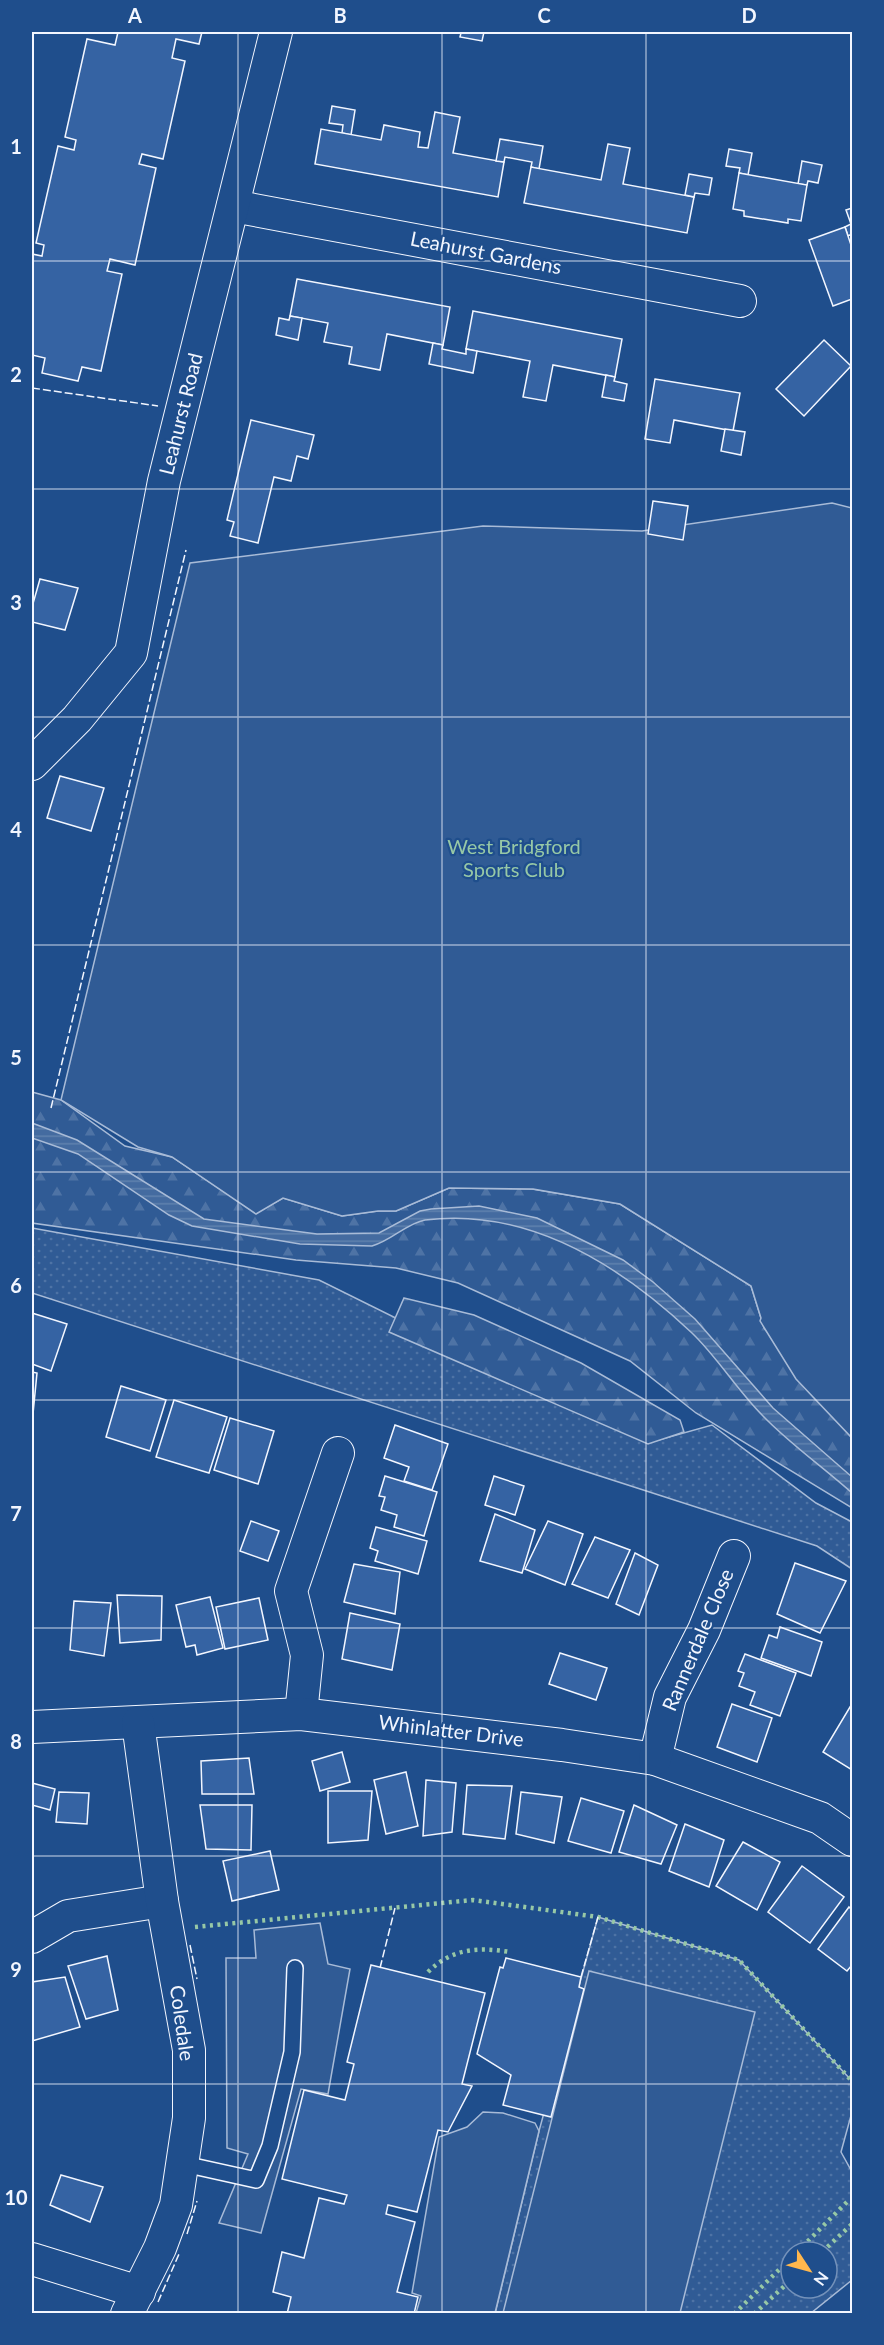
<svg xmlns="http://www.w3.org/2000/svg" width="884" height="2345" viewBox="0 0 884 2345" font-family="Lato,sans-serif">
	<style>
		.grass { fill: url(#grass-dots); stroke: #a8bbd7; stroke-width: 1.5; fill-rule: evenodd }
		.forest { fill: url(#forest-firs); stroke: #a8bbd7; stroke-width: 1.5 }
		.built { fill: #305b95; stroke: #a8bbd7; stroke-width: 1.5 }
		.water { fill: url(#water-rules); stroke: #a8bbd7; stroke-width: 1.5 }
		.building { fill: #3563a3; stroke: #f2f6ff; stroke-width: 1.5 }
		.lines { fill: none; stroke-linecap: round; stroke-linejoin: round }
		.service-casing { stroke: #f2f6ff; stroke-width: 18 }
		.minor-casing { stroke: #f2f6ff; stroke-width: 34 }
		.service { stroke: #1f4e8c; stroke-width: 15 }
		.minor { stroke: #1f4e8c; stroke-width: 32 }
		.hedge { stroke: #97c8a6; stroke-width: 4.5; stroke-dasharray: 3 4.5; stroke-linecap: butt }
		.fence { stroke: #f2f6ff; stroke-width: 1.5; stroke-dasharray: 8 3; stroke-linecap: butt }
		.grid { fill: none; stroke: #f2f6ff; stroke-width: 1.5; stroke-opacity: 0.55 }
		.labels { text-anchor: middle; stroke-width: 4.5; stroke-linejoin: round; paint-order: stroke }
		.street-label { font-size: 20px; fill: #f2f6ff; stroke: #1f4e8c }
		.park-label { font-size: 20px; fill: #97c8a6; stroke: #1f4e8c }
		.neatline { fill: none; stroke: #f2f6ff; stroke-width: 2 }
		.grid-label { font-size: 20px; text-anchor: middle; font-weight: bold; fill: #f2f6ff }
	</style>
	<defs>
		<pattern id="grass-dots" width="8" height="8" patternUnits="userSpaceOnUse" patternTransform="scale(1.5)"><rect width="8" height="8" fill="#305b95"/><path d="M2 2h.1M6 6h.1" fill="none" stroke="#4e73a5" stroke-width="1.8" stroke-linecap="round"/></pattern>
		<pattern id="forest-firs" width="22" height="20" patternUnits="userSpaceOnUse" patternTransform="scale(1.5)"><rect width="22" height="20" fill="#305b95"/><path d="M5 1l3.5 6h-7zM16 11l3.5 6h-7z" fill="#4e73a5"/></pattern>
		<pattern id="water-rules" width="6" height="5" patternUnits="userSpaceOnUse" patternTransform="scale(1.5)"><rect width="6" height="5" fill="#446ba0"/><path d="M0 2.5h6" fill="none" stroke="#5f81ae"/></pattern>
	</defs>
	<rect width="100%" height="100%" fill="#1f4e8c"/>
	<!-- grass -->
	<g class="grass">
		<path d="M 32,1228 L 319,1280 L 648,1443 L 712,1425 L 816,1503 L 852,1522 L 852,1569 L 817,1546 L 32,1293 Z"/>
		<path d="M 598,1917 L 739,1960 L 852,2081 L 852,2112 L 841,2152 L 852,2172 L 852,2280 L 811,2313 L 495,2314 L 539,2131 ZM 791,2252 L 827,2252 L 827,2288 L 791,2288 Z"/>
	</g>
	<!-- forest -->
	<g class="forest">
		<path d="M 32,1092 L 61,1100 L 125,1146 L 172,1157 L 256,1213 L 283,1198 L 342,1216 L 378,1211 L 396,1211 L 449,1188 L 532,1189 L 620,1204 L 751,1286 L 764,1328 L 852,1438 L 852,1508 L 696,1413 L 630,1361 L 458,1283 L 396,1268 L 296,1260 L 32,1223 Z"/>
		<path d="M 404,1298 L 474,1315 L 581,1363 L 680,1420 L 684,1432 L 648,1444 L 389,1332 Z"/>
	</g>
	<!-- built -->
	<g class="built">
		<path d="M 832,503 L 852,508 L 852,1438 L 796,1379 L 760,1321 L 761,1318 L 751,1286 L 620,1204 L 533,1189 L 449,1188 L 396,1211 L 378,1211 L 342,1216 L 283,1198 L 256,1214 L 172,1157 L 138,1147 L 61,1100 L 190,563 L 483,526 L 642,531 Z"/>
		<path d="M 320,1923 L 328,1964 L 350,1969 L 328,2094 L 301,2089 L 261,2233 L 219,2223 L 248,2154 L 227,2148 L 226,1958 L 256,1958 L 254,1930 Z"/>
		<path d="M 589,1971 L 755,2012 L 680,2313 L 503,2313 Z"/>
		<path d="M 483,2112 L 503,2113 L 535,2123 L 539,2131 L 495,2313 L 416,2313 L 421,2296 L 412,2293 L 439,2137 L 467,2127 Z"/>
	</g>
	<!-- water -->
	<path class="water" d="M 32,1123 L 77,1140 L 204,1219 L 317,1234 L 379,1233 L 420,1211 L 431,1209 L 479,1206 L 537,1218 L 623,1260 L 653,1282 L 695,1319 L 773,1408 L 852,1477 L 852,1493 C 823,1467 790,1444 763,1416 C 737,1390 718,1358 692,1333 C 620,1265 528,1207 425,1220 C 407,1223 391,1241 372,1246 L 300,1244 L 192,1226 L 169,1215 L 78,1154 L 32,1138 Z"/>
	<!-- building -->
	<g class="building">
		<path d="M 118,32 L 202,32 L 199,44 L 176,39 L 172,58 L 185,61 L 163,159 L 142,154 L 139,164 L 156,168 L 135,265 L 110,259 L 107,271 L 122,274 L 101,371 L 82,367 L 78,381 L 42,373 L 45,358 L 32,355 L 32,254 L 42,256 L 44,245 L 36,243 L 58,146 L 74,150 L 76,140 L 65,137 L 87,39 L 115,45 Z"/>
		<path d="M 452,32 L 484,32 L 482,41 L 460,37 L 461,33 Z"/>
		<path d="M 332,106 L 355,110 L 351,135 L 342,133 L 343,125 L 329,123 Z"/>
		<path d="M 435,112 L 460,117 L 453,153 L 504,162 L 498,197 L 315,164 L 321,129 L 381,140 L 384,125 L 420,132 L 418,147 L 428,148 Z"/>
		<path d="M 500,139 L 543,146 L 539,169 L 531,167 L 532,162 L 505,157 L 504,162 L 496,161 Z"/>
		<path d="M 608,144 L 630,148 L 623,184 L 694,197 L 687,233 L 524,203 L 531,167 L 601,180 Z"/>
		<path d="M 729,149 L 752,153 L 748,175 L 739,173 L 740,168 L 726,166 Z"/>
		<path d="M 802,161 L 822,165 L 818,183 L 808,181 L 807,185 L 798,184 Z"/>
		<path d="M 739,173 L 807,185 L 801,221 L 788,219 L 788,223 L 744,216 L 744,211 L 733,209 Z"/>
		<path d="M 689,174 L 712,178 L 709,195 L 695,193 L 694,197 L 685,195 Z"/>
		<path d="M 852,208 L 852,234 L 848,236 L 845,227 L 851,224 L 846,210 Z"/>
		<path d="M 845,227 L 852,248 L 852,299 L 833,306 L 809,240 Z"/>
		<path d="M 297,279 L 450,307 L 443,345 L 387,334 L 380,370 L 349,364 L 352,347 L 324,342 L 328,323 L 290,316 Z"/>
		<path d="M 473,311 L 622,339 L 615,377 L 553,365 L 546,401 L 523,397 L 530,361 L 466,349 Z"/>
		<path d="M 290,316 L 302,318 L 298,340 L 276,335 L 279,318 L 289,320 Z"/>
		<path d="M 824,340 L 851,366 L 804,416 L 776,389 Z"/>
		<path d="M 433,343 L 443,345 L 442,349 L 466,354 L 466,349 L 477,351 L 473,373 L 429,364 Z"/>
		<path d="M 606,375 L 615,377 L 614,381 L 627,384 L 624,401 L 602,397 Z"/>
		<path d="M 655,379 L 740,393 L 733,431 L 674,420 L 670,443 L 645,439 Z"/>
		<path d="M 251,420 L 314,435 L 308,459 L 297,456 L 291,481 L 274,477 L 258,543 L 230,536 L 234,522 L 227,520 Z"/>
		<path d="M 725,429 L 745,432 L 741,455 L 721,451 Z"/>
		<path d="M 653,501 L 688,506 L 683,540 L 648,534 Z"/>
		<path d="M 40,579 L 78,588 L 65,630 L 32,622 L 32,607 Z"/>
		<path d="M 60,776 L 104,788 L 91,831 L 47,818 Z"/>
		<path d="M 32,1313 L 67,1324 L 51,1371 L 32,1364 Z"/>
		<path d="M 32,1372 L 37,1373 L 32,1424 Z"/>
		<path d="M 121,1386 L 166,1400 L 150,1451 L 106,1437 Z"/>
		<path d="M 174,1400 L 227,1417 L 209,1473 L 156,1457 Z"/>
		<path d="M 230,1418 L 274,1431 L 258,1484 L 214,1470 Z"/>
		<path d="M 395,1425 L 448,1444 L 432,1490 L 404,1481 L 409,1467 L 384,1458 Z"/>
		<path d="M 385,1476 L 437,1492 L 424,1536 L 394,1527 L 397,1515 L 381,1510 L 385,1497 L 379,1496 Z"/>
		<path d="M 494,1476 L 524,1486 L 515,1515 L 485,1505 Z"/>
		<path d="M 495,1514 L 535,1530 L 522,1573 L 480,1561 Z"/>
		<path d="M 251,1521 L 279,1531 L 268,1561 L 240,1551 Z"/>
		<path d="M 548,1521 L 583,1534 L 565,1585 L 525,1569 Z"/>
		<path d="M 376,1527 L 427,1541 L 418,1574 L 375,1561 L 378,1551 L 370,1548 Z"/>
		<path d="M 595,1537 L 630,1550 L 608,1598 L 572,1584 Z"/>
		<path d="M 635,1553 L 658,1565 L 639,1615 L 616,1604 Z"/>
		<path d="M 795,1563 L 846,1581 L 820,1633 L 777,1614 Z"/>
		<path d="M 354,1564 L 400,1572 L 395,1614 L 344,1602 Z"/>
		<path d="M 117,1595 L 162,1596 L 161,1640 L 120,1643 Z"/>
		<path d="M 210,1597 L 223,1648 L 197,1655 L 195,1645 L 186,1647 L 176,1605 Z"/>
		<path d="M 259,1598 L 268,1640 L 225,1649 L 216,1607 Z"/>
		<path d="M 74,1601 L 111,1603 L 104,1656 L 70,1650 Z"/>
		<path d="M 350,1613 L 400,1624 L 392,1670 L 342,1659 Z"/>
		<path d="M 780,1627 L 822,1642 L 811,1676 L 761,1658 L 769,1635 L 777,1638 Z"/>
		<path d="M 560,1653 L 607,1668 L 596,1700 L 549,1684 Z"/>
		<path d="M 745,1654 L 796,1673 L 780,1716 L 750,1705 L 755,1692 L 739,1686 L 744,1673 L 738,1671 Z"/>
		<path d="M 732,1704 L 772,1718 L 757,1762 L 717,1747 Z"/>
		<path d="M 850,1707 L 852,1709 L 852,1770 L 823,1752 Z"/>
		<path d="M 342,1752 L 350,1782 L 320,1791 L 312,1761 Z"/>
		<path d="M 249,1758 L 254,1794 L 202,1794 L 201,1761 Z"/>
		<path d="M 406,1772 L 418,1826 L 386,1834 L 374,1780 Z"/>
		<path d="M 426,1780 L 456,1783 L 452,1832 L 423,1836 Z"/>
		<path d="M 32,1783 L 55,1789 L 50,1810 L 32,1805 Z"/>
		<path d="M 467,1785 L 512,1786 L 505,1839 L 463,1834 Z"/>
		<path d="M 328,1791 L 372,1791 L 368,1840 L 328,1843 Z"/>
		<path d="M 59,1792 L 89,1793 L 87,1824 L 56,1822 Z"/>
		<path d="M 521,1792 L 562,1797 L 554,1843 L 516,1834 Z"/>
		<path d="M 581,1798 L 624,1811 L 611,1853 L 568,1841 Z"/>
		<path d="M 200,1805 L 252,1805 L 251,1850 L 206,1849 Z"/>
		<path d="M 634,1805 L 677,1825 L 661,1864 L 619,1852 Z"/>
		<path d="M 685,1824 L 724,1840 L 709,1887 L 669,1871 Z"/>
		<path d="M 743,1842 L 780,1862 L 757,1910 L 716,1886 Z"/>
		<path d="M 270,1851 L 279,1890 L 232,1901 L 223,1861 Z"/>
		<path d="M 802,1866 L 844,1897 L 810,1943 L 768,1912 Z"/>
		<path d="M 849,1907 L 852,1910 L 852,1965 L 847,1971 L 818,1949 Z"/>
		<path d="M 107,1956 L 118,2010 L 86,2019 L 68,1966 Z"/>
		<path d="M 506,1958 L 581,1977 L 579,1987 L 584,1989 L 551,2117 L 503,2105 L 511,2075 L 477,2054 L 500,1967 L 503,1968 Z"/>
		<path d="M 371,1965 L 485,1993 L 462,2084 L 472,2086 L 448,2132 L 438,2130 L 417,2212 L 388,2205 L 386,2214 L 415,2222 L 397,2292 L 418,2297 L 414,2314 L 287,2314 L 291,2297 L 273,2292 L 282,2252 L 304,2258 L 319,2198 L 344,2204 L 347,2195 L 282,2179 L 304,2090 L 345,2100 L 354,2064 L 347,2062 Z"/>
		<path d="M 65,1977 L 80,2027 L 32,2041 L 32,1982 Z"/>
		<path d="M 61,2175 L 103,2187 L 90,2222 L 50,2205 Z"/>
	</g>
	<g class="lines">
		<!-- service casing -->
		<g class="service-casing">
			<path id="service" d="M 184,2164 L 256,2180 L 270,2146 L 292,2052 L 295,1968"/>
		</g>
		<!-- minor casing -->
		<g class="minor-casing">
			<g id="minor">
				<path d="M 233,206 L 740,301"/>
				<path d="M 32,764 L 77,719 L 131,653 L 164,481 L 276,32"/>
				<path d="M 301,1714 L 307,1655 L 291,1591 L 338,1453"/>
				<path d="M 32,1727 L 301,1714 L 562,1745 L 655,1759 L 820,1818 L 852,1840"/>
				<path d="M 655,1759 L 670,1697 L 704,1630 L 734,1556"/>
				<path d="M 32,1937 L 68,1916 L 162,1901"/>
				<path d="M 32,2259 L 139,2292"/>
				<path d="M 127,2314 L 160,2248 L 176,2205 L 189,2118 L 189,2050 L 162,1901 L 138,1723"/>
			</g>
		</g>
		<!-- service -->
		<use href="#service" class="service"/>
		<!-- minor -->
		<use href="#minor" class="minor"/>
		<!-- hedge -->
		<g class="hedge">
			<path d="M 195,1927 L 473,1900 L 598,1917 L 739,1960 L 852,2081"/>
			<path d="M 428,1972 C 452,1948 478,1947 510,1952"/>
			<path d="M 797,2252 L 849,2200"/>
			<path d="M 822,2252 L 852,2224"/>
			<path d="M 734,2314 L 791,2258"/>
			<path d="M 754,2314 L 791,2280"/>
			<path d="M 851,2314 L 852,2313"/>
		</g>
		<!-- fence -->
		<g class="fence">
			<path d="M 32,388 L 158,406"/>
			<path d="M 51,1108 L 186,550"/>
			<path d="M 190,1945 L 197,1979"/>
			<path d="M 380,1968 L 395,1908"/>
			<path d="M 581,1977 L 598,1917"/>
			<path d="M 187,2234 L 197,2201"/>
			<path d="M 158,2302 L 179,2254"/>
		</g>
	</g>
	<!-- grid -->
	<path class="grid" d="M 238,32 L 238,2314M 442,32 L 442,2314M 646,32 L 646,2314M 32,261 L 852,261M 32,489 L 852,489M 32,717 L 852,717M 32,945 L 852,945M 32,1172 L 852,1172M 32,1400 L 852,1400M 32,1628 L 852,1628M 32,1856 L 852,1856M 32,2084 L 852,2084"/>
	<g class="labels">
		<!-- street labels -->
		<g class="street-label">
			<text transform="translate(486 253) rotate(11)" y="7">Leahurst Gardens</text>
			<text transform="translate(181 414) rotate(-76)" y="7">Leahurst Road</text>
			<text transform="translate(698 1640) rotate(-67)" y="7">Rannerdale Close</text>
			<text transform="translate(451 1731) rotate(7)" y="7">Whinlatter Drive</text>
			<text transform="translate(182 2023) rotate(82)" y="7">Coledale</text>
		</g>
		<!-- park labels -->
		<g class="park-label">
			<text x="514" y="854">West Bridgford<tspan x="514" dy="23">Sports Club</tspan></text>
		</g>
	</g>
	<!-- border -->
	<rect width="884" height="2345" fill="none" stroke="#1f4e8c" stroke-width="66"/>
	<!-- north arrow -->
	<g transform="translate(809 2270) rotate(126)"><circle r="28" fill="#1f4e8c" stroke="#7391ba" stroke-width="1.5"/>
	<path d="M0-4.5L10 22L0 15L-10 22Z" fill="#ffb74d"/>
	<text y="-9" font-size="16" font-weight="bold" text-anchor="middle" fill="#f2f6ff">N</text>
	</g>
	<rect x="33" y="33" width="818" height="2279" class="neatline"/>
	<g class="grid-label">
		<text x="135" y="23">A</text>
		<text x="340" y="23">B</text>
		<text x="544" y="23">C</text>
		<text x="749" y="23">D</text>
		<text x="16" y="154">1</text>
		<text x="16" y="382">2</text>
		<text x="16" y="610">3</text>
		<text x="16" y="837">4</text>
		<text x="16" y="1065">5</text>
		<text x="16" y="1293">6</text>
		<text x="16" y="1521">7</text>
		<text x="16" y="1749">8</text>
		<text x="16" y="1977">9</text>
		<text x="16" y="2205">10</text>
	</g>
</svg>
